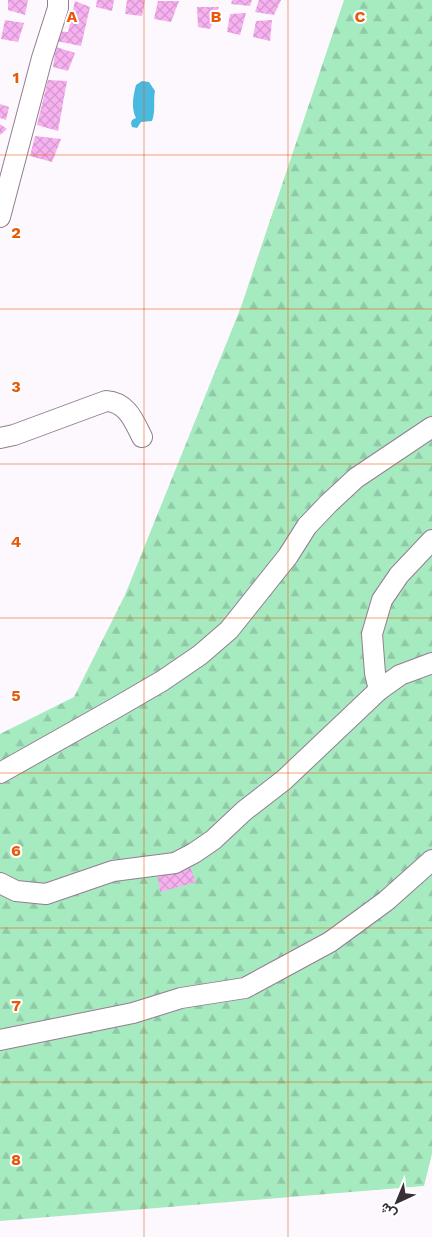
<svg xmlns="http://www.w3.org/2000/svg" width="432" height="1237" viewBox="0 0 432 1237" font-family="'Work Sans',Vazirmatn,sans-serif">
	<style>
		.forest { fill: url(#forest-firs) }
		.water { fill: #4ab9e0 }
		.building { fill: url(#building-cross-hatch) }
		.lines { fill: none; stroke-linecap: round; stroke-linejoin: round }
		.minor-casing { stroke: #937d91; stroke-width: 22 }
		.minor { stroke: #fff; stroke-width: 20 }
		.grid { fill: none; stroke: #e8590c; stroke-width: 1; stroke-opacity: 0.55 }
		.grid-label { font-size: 16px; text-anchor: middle; font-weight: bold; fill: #e8590c; stroke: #fff; stroke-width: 4; stroke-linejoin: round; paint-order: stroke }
	</style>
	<defs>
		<pattern id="forest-firs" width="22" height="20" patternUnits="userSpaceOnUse" patternTransform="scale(1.25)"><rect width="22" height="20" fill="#a6eac0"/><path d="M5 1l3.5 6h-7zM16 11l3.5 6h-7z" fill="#90c9a6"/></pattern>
		<pattern id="building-cross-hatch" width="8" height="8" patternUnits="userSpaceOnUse" patternTransform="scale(1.25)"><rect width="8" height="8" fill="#f7b1f0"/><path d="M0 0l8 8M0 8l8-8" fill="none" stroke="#d499ce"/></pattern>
	</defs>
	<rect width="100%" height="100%" fill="#fdf8fd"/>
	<!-- forest -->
	<path class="forest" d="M 344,0 L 432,0 L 432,1154 L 424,1186 L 0,1221 L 0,734 L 74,697 L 125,595 L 241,307 Z"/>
	<!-- water -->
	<path class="water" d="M 142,81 L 149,82 L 155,91 C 153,101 156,111 152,121 L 141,122 L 137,128 L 132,127 L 131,123 L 132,120 L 136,118 C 131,108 133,96 136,85 Z"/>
	<!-- building -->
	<g class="building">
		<path d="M 8,0 L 28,0 L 25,15 L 8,10 Z"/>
		<path d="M 97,0 L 114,0 L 112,11 L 96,7 Z"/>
		<path d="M 127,0 L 145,0 L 142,16 L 125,14 Z"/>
		<path d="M 232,0 L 252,0 L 250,6 L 231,4 Z"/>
		<path d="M 259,0 L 281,0 L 274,15 L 255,12 Z"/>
		<path d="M 75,1 L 90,7 L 81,46 L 56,41 L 55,31 L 68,32 Z"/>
		<path d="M 158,1 L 179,1 L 171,22 L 154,19 Z"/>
		<path d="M 197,7 L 219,7 L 210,29 L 198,27 Z"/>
		<path d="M 246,13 L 240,35 L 227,32 L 230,14 Z"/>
		<path d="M 5,20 L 24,23 L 18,42 L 1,39 Z"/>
		<path d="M 272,20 L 270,41 L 253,37 L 256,21 Z"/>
		<path d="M 56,47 L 75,53 L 68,71 L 53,67 Z"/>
		<path d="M 48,80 L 67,81 L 58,131 L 37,125 Z"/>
		<path d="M 0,104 L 9,107 L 6,120 L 0,118 Z"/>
		<path d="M 0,124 L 7,129 L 0,135 Z"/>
		<path d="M 35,136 L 61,139 L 52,162 L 30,156 Z"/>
		<path d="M 190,867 L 196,882 L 160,892 L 157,872 Z"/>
	</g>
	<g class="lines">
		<!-- minor casing -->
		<g class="minor-casing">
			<g id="minor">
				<path d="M 0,217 L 42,58 L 58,8 L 58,0"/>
				<path d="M 0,438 L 14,435 L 106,401 C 127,402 134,421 142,437"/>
				<path d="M 379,690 L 375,673 L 372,634 L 382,600 L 399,575 L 432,540"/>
				<path d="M 0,773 L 112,710 L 162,681 L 200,655 L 229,630 L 288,556 L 307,526 L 329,503 L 356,478 L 432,427"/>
				<path d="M 0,883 L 16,891 L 46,894 L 113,871 L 175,863 L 194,853 L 213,840 L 244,811 L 284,780 L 379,690 L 400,675 L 432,663"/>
				<path d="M 0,1040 L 133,1013 L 181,998 L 245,988 L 330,942 L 386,901 L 432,860"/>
			</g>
		</g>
		<!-- minor -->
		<use href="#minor" class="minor"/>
	</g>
	<!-- grid -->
	<path class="grid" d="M 144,0 L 144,1237M 288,0 L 288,1237M 0,155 L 432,155M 0,309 L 432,309M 0,464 L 432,464M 0,618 L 432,618M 0,773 L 432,773M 0,928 L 432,928M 0,1082 L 432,1082"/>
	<g class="grid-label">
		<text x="72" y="22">A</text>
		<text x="216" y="22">B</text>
		<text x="360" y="22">C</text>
		<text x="16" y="83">1</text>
		<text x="16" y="238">2</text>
		<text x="16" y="392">3</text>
		<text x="16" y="547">4</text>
		<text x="16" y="701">5</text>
		<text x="16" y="856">6</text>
		<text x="16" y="1011">7</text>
		<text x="16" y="1165">8</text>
	</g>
	<!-- north arrow -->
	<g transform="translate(397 1202) rotate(224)" stroke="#ffffff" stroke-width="4" paint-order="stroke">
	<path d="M0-4L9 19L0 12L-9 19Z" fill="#382f37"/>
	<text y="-8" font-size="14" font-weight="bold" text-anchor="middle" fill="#382f37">ش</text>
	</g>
</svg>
